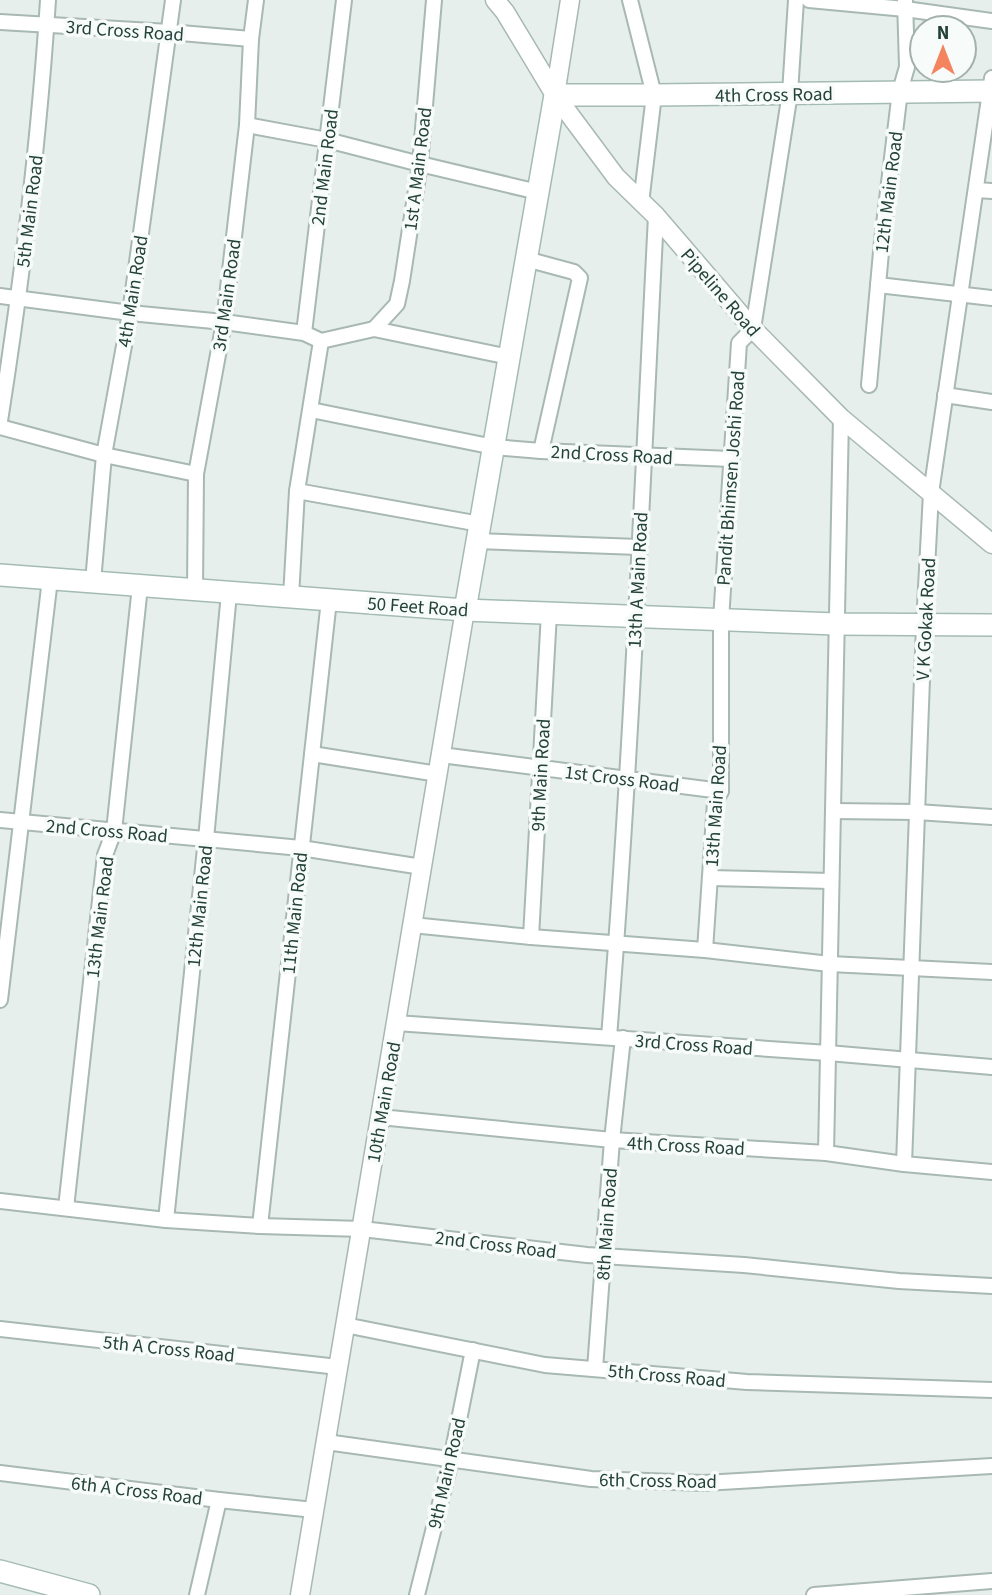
<svg xmlns="http://www.w3.org/2000/svg" width="992" height="1595" viewBox="0 0 992 1595" font-family="'Source Sans 3',sans-serif">
	<style>
		.lines { fill: none; stroke-linecap: round; stroke-linejoin: round }
		.minor-casing { stroke: #a8b8b2; stroke-width: 18 }
		.tertiary-casing { stroke: #a8b8b2; stroke-width: 21 }
		.secondary-casing { stroke: #a4bbb3; stroke-width: 24 }
		.minor { stroke: #fff; stroke-width: 14 }
		.tertiary { stroke: #fff; stroke-width: 18 }
		.secondary { stroke: #fff; stroke-width: 21 }
		.labels { text-anchor: middle; stroke-width: 7; stroke-linejoin: round; paint-order: stroke }
		.street-label { font-size: 19px; fill: #24423a; stroke: #f7fbf9 }
	</style>
	<rect width="100%" height="100%" fill="#e6efeb"/>
	<g class="lines">
		<!-- minor casing -->
		<g class="minor-casing">
			<g id="minor">
				<path d="M 630,0 L 654,95 L 641,203"/>
				<path d="M 809,0 L 905,9 L 992,21"/>
				<path d="M 0,22 L 169,32 L 251,39"/>
				<path d="M 247,125 L 327,140 L 420,164 L 538,192"/>
				<path d="M 976,190 L 992,191"/>
				<path d="M 526,259 L 574,272 L 580,278 L 541,451"/>
				<path d="M 878,285 L 992,298"/>
				<path d="M 0,296 L 130,313 L 224,322 L 304,333 L 321,341 L 374,329 L 509,357"/>
				<path d="M 374,329 L 397,304 L 402,281 L 420,164 L 434,0"/>
				<path d="M 304,333 L 344,0"/>
				<path d="M 869,385 L 882,241 L 900,91 L 907,67 L 905,0"/>
				<path d="M 945,395 L 992,402"/>
				<path d="M 311,410 L 494,447 L 541,451 L 731,459"/>
				<path d="M 0,421 C 22,281 39,141 48,0"/>
				<path d="M 0,427 L 104,455 L 196,474"/>
				<path d="M 297,491 L 480,524"/>
				<path d="M 477,541 L 639,547"/>
				<path d="M 93,582 L 104,455 L 130,313 L 173,0"/>
				<path d="M 195,590 L 196,474 L 224,322 L 247,125 L 251,39 L 256,0"/>
				<path d="M 291,597 L 297,491 L 321,341"/>
				<path d="M 312,754 L 438,774"/>
				<path d="M 441,755 L 721,791"/>
				<path d="M 833,811 L 917,812 L 992,817"/>
				<path d="M 0,820 L 301,848 L 422,867"/>
				<path d="M 710,878 L 831,881"/>
				<path d="M 412,925 L 531,937 L 705,950 L 830,964 L 992,972"/>
				<path d="M 531,937 L 549,613"/>
				<path d="M 705,950 L 715,802 L 721,791 L 721,620 L 739,343 L 753,329 L 790,93 L 796,0"/>
				<path d="M 0,1000 L 50,579"/>
				<path d="M 396,1023 L 828,1053 L 992,1067"/>
				<path d="M 609,1037 C 631,764 642,490 656,216"/>
				<path d="M 380,1117 L 612,1140 L 826,1153 L 904,1164 L 992,1172"/>
				<path d="M 826,1153 L 841,418"/>
				<path d="M 904,1164 L 924,625 L 931,493 L 992,78"/>
				<path d="M 0,1201 L 166,1220 L 260,1226 L 362,1229 L 587,1255 L 744,1265 L 899,1281 L 992,1286"/>
				<path d="M 66,1208 L 105,855 L 114,831 L 140,586"/>
				<path d="M 166,1220 L 206,839 L 229,593"/>
				<path d="M 260,1226 L 329,600"/>
				<path d="M 345,1325 L 545,1365 L 747,1382 L 992,1390"/>
				<path d="M 0,1329 L 338,1367"/>
				<path d="M 595,1369 L 612,1140 L 623,1038"/>
				<path d="M 326,1442 L 591,1479 L 704,1483 L 992,1466"/>
				<path d="M 0,1473 L 219,1500 L 314,1510"/>
				<path d="M 197,1595 L 219,1500"/>
				<path d="M 417,1595 L 451,1460 L 473,1350"/>
				<path d="M 814,1595 L 992,1581"/>
			</g>
		</g>
		<!-- tertiary casing -->
		<g class="tertiary-casing">
			<g id="tertiary">
				<path d="M 495,0 L 505,12 L 555,95 L 616,177 L 656,216 L 753,329 L 841,418 L 992,544"/>
				<path d="M 555,95 L 570,0"/>
				<path d="M 300,1595 L 465,610"/>
			</g>
		</g>
		<!-- secondary casing -->
		<g class="secondary-casing">
			<g id="secondary">
				<path d="M 0,575 L 465,610 L 836,624 L 992,625"/>
				<path d="M 465,610 L 555,95 L 654,95 L 992,91"/>
				<path d="M 0,1571 L 89,1595"/>
			</g>
		</g>
		<!-- minor -->
		<use href="#minor" class="minor"/>
		<!-- tertiary -->
		<use href="#tertiary" class="tertiary"/>
		<!-- secondary -->
		<use href="#secondary" class="secondary"/>
	</g>
	<g class="labels">
		<!-- street labels -->
		<g class="street-label">
			<text transform="translate(125 30) rotate(4)" y="7">3rd Cross Road</text>
			<text transform="translate(774 94) rotate(-1)" y="7">4th Cross Road</text>
			<text transform="translate(324 167) rotate(-83)" y="7">2nd Main Road</text>
			<text transform="translate(417 169) rotate(-83)" y="7">1st A Main Road</text>
			<text transform="translate(888 192) rotate(-83)" y="7">12th Main Road</text>
			<text transform="translate(29 211) rotate(-83)" y="7">5th Main Road</text>
			<text transform="translate(132 291) rotate(-81)" y="7">4th Main Road</text>
			<text transform="translate(721 292) rotate(49)" y="7">Pipeline Road</text>
			<text transform="translate(226 295) rotate(-82)" y="7">3rd Main Road</text>
			<text transform="translate(612 454) rotate(3)" y="7">2nd Cross Road</text>
			<text transform="translate(730 478) rotate(-86)" y="7">Pandit Bhimsen Joshi Road</text>
			<text transform="translate(637 580) rotate(-87)" y="7">13th A Main Road</text>
			<text transform="translate(418 606) rotate(4)" y="7">50 Feet Road</text>
			<text transform="translate(925 619) rotate(-87)" y="7">V K Gokak Road</text>
			<text transform="translate(540 775) rotate(-87)" y="7">9th Main Road</text>
			<text transform="translate(622 778) rotate(7)" y="7">1st Cross Road</text>
			<text transform="translate(715 806) rotate(-86)" y="7">13th Main Road</text>
			<text transform="translate(107 830) rotate(5)" y="7">2nd Cross Road</text>
			<text transform="translate(199 906) rotate(-84)" y="7">12th Main Road</text>
			<text transform="translate(294 913) rotate(-84)" y="7">11th Main Road</text>
			<text transform="translate(99 917) rotate(-83)" y="7">13th Main Road</text>
			<text transform="translate(694 1044) rotate(4)" y="7">3rd Cross Road</text>
			<text transform="translate(383 1102) rotate(-80)" y="7">10th Main Road</text>
			<text transform="translate(686 1145) rotate(3)" y="7">4th Cross Road</text>
			<text transform="translate(606 1224) rotate(-86)" y="7">8th Main Road</text>
			<text transform="translate(496 1244) rotate(7)" y="7">2nd Cross Road</text>
			<text transform="translate(169 1348) rotate(6)" y="7">5th A Cross Road</text>
			<text transform="translate(667 1375) rotate(5)" y="7">5th Cross Road</text>
			<text transform="translate(446 1473) rotate(-77)" y="7">9th Main Road</text>
			<text transform="translate(658 1480) rotate(1)" y="7">6th Cross Road</text>
			<text transform="translate(137 1490) rotate(7)" y="7">6th A Cross Road</text>
		</g>
	</g>
	<!-- north arrow -->
	<g transform="translate(943 49)"><circle r="33" fill="#f7fbf9" stroke="#a3b1ad" stroke-width="2"/>
	<path d="M0-5L12 26L0 18L-12 26Z" fill="#f4845f"/>
	<text y="-10" font-size="19" font-weight="bold" text-anchor="middle" fill="#24423a">N</text>
	</g>
</svg>
